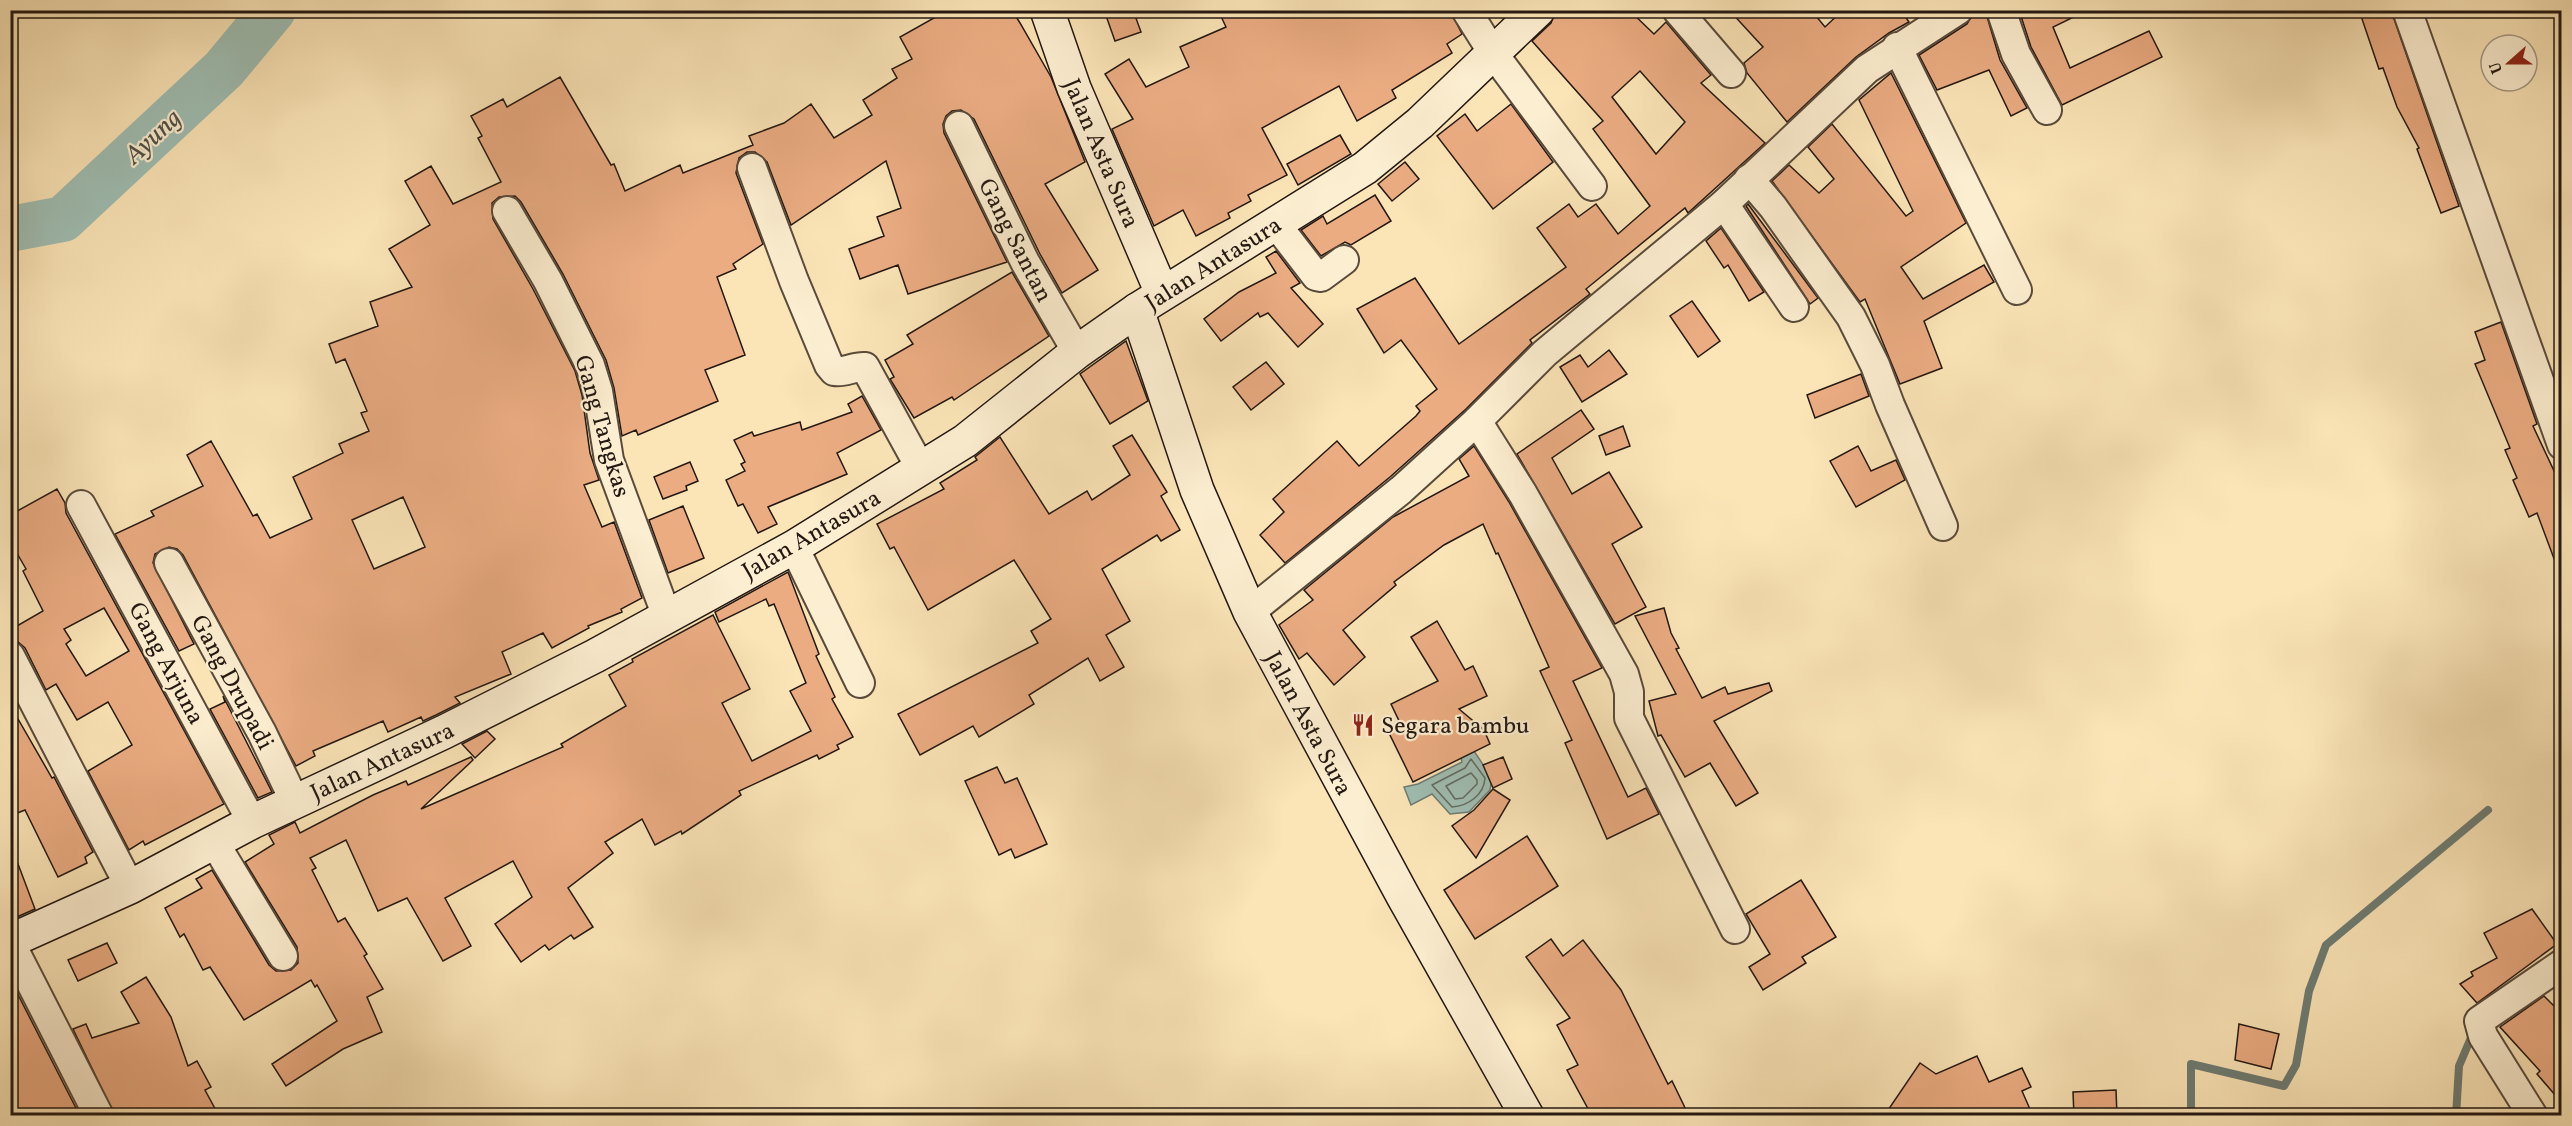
<svg xmlns="http://www.w3.org/2000/svg" width="2572" height="1126" viewBox="0 0 2572 1126" font-family="Vollkorn,serif">
	<style>
		.water { fill: #9fbeb3; stroke: #6d7c73; stroke-width: 1.5 }
		.lines { fill: none; stroke-linecap: round; stroke-linejoin: round }
		.shore { stroke: #616b62; stroke-width: 1.5 }
		.stream { stroke: #6d7c73; stroke-width: 8 }
		.river { stroke: #9fbeb3; stroke-width: 46 }
		.building { fill: #ebac82; stroke: #231812; stroke-width: 1.5; fill-rule: evenodd }
		.street-casing { stroke: #594b3b; stroke-width: 32 }
		.secondary-casing { stroke: #231812; stroke-width: 36 }
		.street { stroke: #fceed0; stroke-width: 28 }
		.secondary { stroke: #fceed0; stroke-width: 33 }
		.labels { text-anchor: middle; stroke-width: 4.5; stroke-linejoin: round; paint-order: stroke }
		.street-label { font-size: 24px; fill: #231812; stroke: #fceed0 }
		.poi-label { font-size: 24px; fill: #231812; stroke: #fceed0; text-anchor: start }
		.water-label { font-size: 26px; font-style: italic; fill: #4e524a; stroke: #fceed0 }
	</style>
	<rect width="100%" height="100%" fill="#fbe5b7"/>
	<filter id="stains"><feTurbulence type="fractalNoise" baseFrequency=".00333" numOctaves="4"/><feColorMatrix values="0 0 0 0 .2 0 0 0 0 .09 0 0 0 0 .02 0 0 0 .5 -.17"/></filter>
	<radialGradient id="worn" r=".72"><stop offset=".6" stop-color="#630" stop-opacity="0"/><stop offset="1" stop-color="#630" stop-opacity=".3"/></radialGradient>
	<!-- water -->
	<path class="water" d="M 1459,750 L 1474,751 L 1492,778 L 1490,790 L 1469,812 L 1450,814 L 1432,794 L 1411,805 L 1404,787 L 1418,784 L 1462,762 Z"/>
	<g class="lines">
		<!-- shore -->
		<g class="shore">
			<path d="M 1471,759 L 1485,778 C 1484,795 1468,806 1452,807 L 1432,785 L 1465,768 Z"/>
			<path d="M 1471,773 L 1477,780 L 1477,784 L 1463,798 L 1455,799 L 1446,786 Z"/>
		</g>
		<!-- stream -->
		<g class="stream">
			<path d="M 2191,1116 L 2191,1064 L 2284,1086 L 2296,1065 L 2309,991 L 2326,945 L 2488,810"/>
			<path d="M 2456,1116 L 2459,1066 L 2473,1033"/>
		</g>
		<!-- river -->
		<path class="river" d="M 10,229 L 63,219 L 224,69 L 273,10"/>
	</g>
	<!-- building -->
	<g class="building">
		<path d="M 948,10 L 1012,10 L 1020,23 L 1051,77 L 1085,162 L 1045,184 L 1098,270 L 1062,293 L 1040,254 L 974,119 L 961,110 L 952,111 L 946,116 L 943,124 L 944,133 L 1007,262 L 908,294 L 898,265 L 860,279 L 849,249 L 884,236 L 877,217 L 901,208 L 886,161 L 791,225 L 767,162 L 755,152 L 747,152 L 739,158 L 736,173 L 763,244 L 733,264 L 736,269 L 717,277 L 745,355 L 705,370 L 718,401 L 638,435 L 636,430 L 622,436 L 614,388 L 606,360 L 563,274 L 521,202 L 515,196 L 499,197 L 492,203 L 493,219 L 533,289 L 575,371 L 582,395 L 590,453 L 599,480 L 584,485 L 602,527 L 614,522 L 642,598 L 621,609 L 622,612 L 588,626 L 589,628 L 552,648 L 543,633 L 502,652 L 511,674 L 455,697 L 460,703 L 436,715 L 423,721 L 421,717 L 388,732 L 383,721 L 313,751 L 315,756 L 296,766 L 183,555 L 177,549 L 169,547 L 155,554 L 153,563 L 194,644 L 179,651 L 115,534 L 154,516 L 151,511 L 203,486 L 187,455 L 211,441 L 253,516 L 257,514 L 270,538 L 312,519 L 293,477 L 343,453 L 339,444 L 369,431 L 361,413 L 367,411 L 345,359 L 336,363 L 329,344 L 378,326 L 370,302 L 412,287 L 389,249 L 430,225 L 405,181 L 431,166 L 453,204 L 501,182 L 478,138 L 482,136 L 471,116 L 503,99 L 507,107 L 560,77 L 611,165 L 614,164 L 625,191 L 680,165 L 683,173 L 753,145 L 749,136 L 784,123 L 811,104 L 834,138 L 872,115 L 863,100 L 897,78 L 892,69 L 912,59 L 900,37 ZM 403,497 L 425,547 L 374,569 L 352,520 Z"/>
		<path d="M 1104,10 L 1133,10 L 1141,32 L 1115,41 Z"/>
		<path d="M 1218,10 L 1450,10 L 1462,34 L 1447,44 L 1452,53 L 1392,90 L 1396,98 L 1357,121 L 1339,86 L 1262,128 L 1287,175 L 1248,195 L 1251,201 L 1228,213 L 1230,218 L 1196,236 L 1183,210 L 1154,226 L 1112,129 L 1133,119 L 1105,74 L 1129,59 L 1146,87 L 1189,67 L 1180,47 L 1226,27 Z"/>
		<path d="M 1556,10 L 1629,10 L 1654,34 L 1666,22 L 1711,75 L 1701,83 L 1765,143 L 1688,213 L 1685,208 L 1586,289 L 1590,294 L 1530,340 L 1532,343 L 1466,409 L 1390,477 L 1285,563 L 1260,535 L 1284,512 L 1273,499 L 1337,441 L 1359,466 L 1416,416 L 1420,411 L 1416,406 L 1437,389 L 1401,340 L 1384,353 L 1357,309 L 1415,278 L 1459,344 L 1566,267 L 1537,228 L 1569,204 L 1578,217 L 1596,204 L 1618,234 L 1650,206 L 1593,129 L 1603,121 L 1532,41 L 1551,23 ZM 1640,71 L 1685,122 L 1656,154 L 1612,97 Z"/>
		<path d="M 1729,10 L 1811,10 L 1825,27 L 1843,10 L 1901,10 L 1909,22 L 1889,33 L 1856,57 L 1787,122 L 1747,73 L 1744,63 L 1763,47 Z"/>
		<path d="M 1985,10 L 2000,60 L 2027,108 L 2011,116 L 1989,70 L 1937,90 L 1919,55 L 1967,24 L 1974,12 Z"/>
		<path d="M 2019,10 L 2088,10 L 2053,27 L 2070,68 L 2149,31 L 2162,57 L 2062,105 L 2031,47 Z"/>
		<path d="M 2359,10 L 2391,10 L 2459,206 L 2441,213 L 2417,149 L 2419,148 L 2397,107 L 2383,68 L 2379,69 Z"/>
		<path d="M 1891,73 L 1966,223 L 1901,267 L 1923,299 L 1984,265 L 1994,282 L 1924,321 L 1942,368 L 1900,384 L 1865,299 L 1860,302 L 1772,181 L 1789,165 L 1819,193 L 1834,179 L 1808,147 L 1832,124 L 1906,216 L 1913,211 L 1859,100 Z"/>
		<path d="M 1511,104 L 1553,162 L 1493,209 L 1437,136 L 1465,114 L 1477,131 Z"/>
		<path d="M 1340,135 L 1351,154 L 1298,185 L 1287,164 Z"/>
		<path d="M 1405,162 L 1419,179 L 1392,201 L 1378,184 Z"/>
		<path d="M 1375,195 L 1391,221 L 1351,245 L 1345,242 L 1321,256 L 1301,230 L 1323,216 L 1327,224 Z"/>
		<path d="M 1748,204 L 1818,298 L 1810,304 L 1746,206 Z"/>
		<path d="M 1721,228 L 1764,292 L 1749,301 L 1728,265 L 1724,268 L 1706,241 Z"/>
		<path d="M 1276,251 L 1300,283 L 1291,288 L 1323,324 L 1298,347 L 1268,313 L 1260,317 L 1258,313 L 1221,341 L 1204,319 L 1239,292 L 1276,273 L 1266,257 Z"/>
		<path d="M 1012,272 L 1049,336 L 954,400 L 952,397 L 914,418 L 890,379 L 894,377 L 885,360 L 913,344 L 907,335 Z"/>
		<path d="M 1692,301 L 1720,341 L 1698,357 L 1670,316 Z"/>
		<path d="M 2501,322 L 2537,424 L 2533,426 L 2562,488 L 2562,572 L 2559,572 L 2537,513 L 2529,517 L 2513,480 L 2517,478 L 2505,450 L 2510,448 L 2475,364 L 2485,360 L 2475,332 Z"/>
		<path d="M 1126,341 L 1148,401 L 1110,424 L 1080,374 Z"/>
		<path d="M 1609,350 L 1627,374 L 1582,402 L 1560,367 L 1580,355 L 1588,367 Z"/>
		<path d="M 1266,362 L 1284,384 L 1251,410 L 1233,387 Z"/>
		<path d="M 1861,374 L 1869,396 L 1815,418 L 1807,395 Z"/>
		<path d="M 862,396 L 881,430 L 837,453 L 847,474 L 768,507 L 777,524 L 758,533 L 743,504 L 738,506 L 726,480 L 745,471 L 741,464 L 745,462 L 734,440 L 752,432 L 754,436 L 800,422 L 802,430 L 852,412 L 848,404 Z"/>
		<path d="M 1581,410 L 1594,429 L 1552,458 L 1572,494 L 1609,472 L 1642,527 L 1612,544 L 1646,607 L 1615,624 L 1517,454 Z"/>
		<path d="M 1623,426 L 1630,446 L 1606,455 L 1599,436 Z"/>
		<path d="M 1132,435 L 1167,492 L 1161,496 L 1180,530 L 1161,541 L 1157,535 L 1102,569 L 1130,621 L 1106,635 L 1124,667 L 1100,681 L 1088,658 L 1029,695 L 1034,704 L 979,737 L 973,726 L 920,755 L 898,714 L 1038,643 L 1031,631 L 1051,619 L 1014,560 L 928,610 L 894,547 L 890,549 L 877,524 L 944,489 L 940,483 L 977,460 L 975,457 L 1000,437 L 1049,514 L 1087,491 L 1092,500 L 1130,475 L 1113,446 Z"/>
		<path d="M 1474,446 L 1509,502 L 1602,668 L 1573,681 L 1628,797 L 1646,788 L 1659,814 L 1607,839 L 1565,743 L 1572,740 L 1540,671 L 1549,667 L 1498,553 L 1496,554 L 1483,524 L 1444,545 L 1394,582 L 1396,585 L 1343,630 L 1365,657 L 1334,685 L 1307,653 L 1299,659 L 1279,625 L 1313,600 L 1304,590 L 1393,517 L 1469,476 L 1459,459 Z"/>
		<path d="M 1858,446 L 1871,471 L 1896,460 L 1905,480 L 1856,507 L 1830,461 Z"/>
		<path d="M 690,462 L 698,481 L 686,486 L 687,490 L 663,499 L 654,477 Z"/>
		<path d="M 57,489 L 65,503 L 66,513 L 224,804 L 145,845 L 143,841 L 129,850 L 88,771 L 132,745 L 108,702 L 77,720 L 56,684 L 46,690 L 25,648 L 18,642 L 10,640 L 10,630 L 43,611 L 23,571 L 26,569 L 10,541 L 10,515 ZM 104,608 L 129,651 L 86,676 L 66,644 L 71,640 L 64,629 Z"/>
		<path d="M 683,506 L 704,558 L 668,573 L 649,520 Z"/>
		<path d="M 788,572 L 819,654 L 816,656 L 835,697 L 832,699 L 853,737 L 837,745 L 839,749 L 819,759 L 817,755 L 739,791 L 741,795 L 682,834 L 681,831 L 655,845 L 642,819 L 605,842 L 613,853 L 568,888 L 593,927 L 574,939 L 571,935 L 549,950 L 545,945 L 521,962 L 495,924 L 532,897 L 513,861 L 445,898 L 471,946 L 443,961 L 407,898 L 378,911 L 346,840 L 310,858 L 316,868 L 312,870 L 338,922 L 345,918 L 367,954 L 364,956 L 383,989 L 367,997 L 382,1032 L 343,1049 L 286,1086 L 272,1064 L 337,1021 L 317,985 L 315,987 L 311,980 L 244,1020 L 210,967 L 203,970 L 184,934 L 180,937 L 165,908 L 202,888 L 196,879 L 212,870 L 269,965 L 276,971 L 291,970 L 298,963 L 297,947 L 245,862 L 274,844 L 269,835 L 295,822 L 300,833 L 373,795 L 406,781 L 408,785 L 471,757 L 473,760 L 421,809 L 563,747 L 561,744 L 626,706 L 609,675 L 633,662 L 632,659 L 713,615 L 750,689 L 722,703 L 752,761 L 811,731 L 790,691 L 806,683 L 774,604 L 769,606 L 766,599 L 719,622 L 715,612 Z"/>
		<path d="M 1664,608 L 1671,633 L 1679,648 L 1676,649 L 1702,698 L 1725,687 L 1728,694 L 1769,683 L 1772,691 L 1714,721 L 1758,793 L 1736,806 L 1710,763 L 1685,777 L 1661,735 L 1658,736 L 1649,701 L 1676,694 L 1635,616 Z"/>
		<path d="M 1437,621 L 1465,670 L 1473,666 L 1487,696 L 1459,709 L 1484,730 L 1490,744 L 1413,782 L 1389,733 L 1402,727 L 1391,704 L 1438,681 L 1411,637 Z"/>
		<path d="M 223,696 L 272,792 L 258,798 L 210,709 L 225,702 Z"/>
		<path d="M 10,705 L 52,778 L 54,777 L 93,852 L 85,857 L 87,863 L 58,877 L 25,810 L 10,816 Z"/>
		<path d="M 487,731 L 495,739 L 475,758 L 462,744 Z"/>
		<path d="M 1503,757 L 1512,779 L 1493,788 L 1483,765 Z"/>
		<path d="M 997,767 L 1005,783 L 1017,778 L 1047,844 L 1015,858 L 1011,849 L 999,855 L 965,781 Z"/>
		<path d="M 1493,789 L 1510,800 L 1476,858 L 1452,826 L 1474,810 Z"/>
		<path d="M 1527,836 L 1558,886 L 1475,939 L 1444,890 Z"/>
		<path d="M 12,848 L 35,909 L 10,920 L 10,849 Z"/>
		<path d="M 1801,880 L 1836,937 L 1802,957 L 1806,963 L 1763,990 L 1749,967 L 1770,954 L 1746,914 Z"/>
		<path d="M 2532,909 L 2557,944 L 2477,1003 L 2460,984 L 2473,976 L 2471,972 L 2497,958 L 2484,933 Z"/>
		<path d="M 1551,939 L 1563,956 L 1583,940 L 1621,990 L 1668,1084 L 1672,1081 L 1689,1116 L 1592,1116 L 1567,1070 L 1578,1065 L 1557,1025 L 1570,1018 L 1526,957 Z"/>
		<path d="M 107,943 L 117,963 L 78,981 L 68,960 Z"/>
		<path d="M 146,977 L 171,1017 L 188,1066 L 197,1061 L 211,1087 L 205,1090 L 219,1116 L 115,1116 L 73,1029 L 86,1024 L 92,1038 L 139,1023 L 121,992 Z"/>
		<path d="M 10,979 L 80,1116 L 10,1116 Z"/>
		<path d="M 2544,996 L 2562,1014 L 2562,1103 L 2537,1074 L 2540,1071 L 2500,1027 Z"/>
		<path d="M 2239,1024 L 2279,1034 L 2271,1069 L 2235,1060 Z"/>
		<path d="M 1977,1056 L 1989,1082 L 2022,1068 L 2031,1087 L 2022,1091 L 2033,1116 L 1884,1116 L 1920,1063 L 1936,1074 Z"/>
		<path d="M 2116,1090 L 2117,1116 L 2074,1116 L 2073,1092 Z"/>
	</g>
	<g class="lines">
		<!-- street casing -->
		<g class="street-casing">
			<g id="street">
				<path d="M 1466,10 L 1493,53 L 1592,186"/>
				<path d="M 1677,10 L 1731,73"/>
				<path d="M 2001,10 L 2016,54 L 2047,110"/>
				<path d="M 2407,10 L 2562,445"/>
				<path d="M 1897,47 L 2017,290"/>
				<path d="M 959,126 L 1025,262 L 1077,352"/>
				<path d="M 752,168 L 794,281 L 829,365 L 834,371 C 845,373 854,366 865,367 L 921,469"/>
				<path d="M 1749,179 L 1773,207 L 1851,317 L 1875,365 L 1890,405 L 1943,526"/>
				<path d="M 1724,204 L 1794,307"/>
				<path d="M 507,211 L 548,281 L 590,365 L 598,391 L 609,460 L 667,617"/>
				<path d="M 1276,224 L 1316,276 L 1321,277 L 1344,260"/>
				<path d="M 1477,421 L 1523,494 L 1624,674 L 1629,692 L 1629,718 L 1735,929"/>
				<path d="M 81,505 L 252,822"/>
				<path d="M 794,547 L 860,683"/>
				<path d="M 169,563 L 262,733 L 295,802"/>
				<path d="M 1250,612 L 1401,490 L 1477,421 L 1545,353 L 1724,204 L 1867,69 L 1958,10"/>
				<path d="M 10,656 L 130,887"/>
				<path d="M 214,842 L 283,956"/>
				<path d="M 10,942 L 99,1116"/>
				<path d="M 2533,1116 L 2483,1036 L 2479,1021 L 2562,964"/>
			</g>
		</g>
		<!-- secondary casing -->
		<g class="secondary-casing">
			<g id="secondary">
				<path d="M 1047,10 L 1074,88 L 1162,293"/>
				<path d="M 1137,310 L 1197,490 L 1250,612 L 1403,896 L 1527,1116"/>
				<path d="M 10,941 L 130,887 L 252,822 L 444,732 L 595,656 L 794,547 L 965,441 L 1077,352 L 1137,310 L 1365,168 L 1420,123 L 1538,10"/>
			</g>
		</g>
		<!-- street -->
		<use href="#street" class="street"/>
		<!-- secondary -->
		<use href="#secondary" class="secondary"/>
	</g>
	<!-- icons -->
	<defs>
		<g id="restaurant-bare" transform="scale(1.8)"><path d="M-5-6h1v4h1v-4h1v4h1v-4h1v5L-1.5 .5V6h-2V.5L-5-1ZM5-6V6H3V1.5H1.5Q1.5-4 5-6Z" fill="#8f2418" stroke="#fceed0" stroke-width="2.5" paint-order="stroke"/></g>
	</defs>
	<g fill-rule="evenodd">
		<use href="#restaurant-bare" x="1363" y="725"/>
	</g>
	<g class="labels">
		<!-- street labels -->
		<g class="street-label">
			<text transform="translate(1102 153) rotate(67)" y="8">Jalan Asta Sura</text>
			<text transform="translate(1016 240) rotate(63)" y="8">Gang Santan</text>
			<text transform="translate(1213 263) rotate(-32)" y="8">Jalan Antasura</text>
			<text transform="translate(603 426) rotate(74)" y="8">Gang Tangkas</text>
			<text transform="translate(811 534) rotate(-30)" y="8">Jalan Antasura</text>
			<text transform="translate(167 663) rotate(62)" y="8">Gang Arjuna</text>
			<text transform="translate(233 682) rotate(62)" y="8">Gang Drupadi</text>
			<text transform="translate(1309 723) rotate(62)" y="8">Jalan Asta Sura</text>
			<text transform="translate(382 761) rotate(-25)" y="8">Jalan Antasura</text>
		</g>
		<!-- poi labels -->
		<g class="poi-label">
			<text x="1381" y="733">Segara bambu</text>
		</g>
		<!-- water labels -->
		<g class="water-label">
			<text transform="translate(152 136) rotate(-43)" y="9">Ayung</text>
		</g>
	</g>
	<!-- margin -->
	<rect width="2572" height="1126" fill="none" stroke="#fbe5b7" stroke-width="36"/>
	<rect x="12" y="12" width="2548" height="1102" fill="none" stroke="#231812" stroke-width="3"/>
	<rect x="18" y="18" width="2536" height="1090" fill="none" stroke="#231812" stroke-width="1.5"/>
	<!-- north arrow -->
	<g transform="translate(2509 63) rotate(249)"><circle r="28" fill="#fceed0" stroke="#a59884" stroke-width="1.5"/>
	<path d="M0-4.5L10 22L0 15L-10 22Z" fill="#8f2418"/>
	<text y="-9" font-size="16" font-weight="bold" text-anchor="middle" fill="#231812">U</text>
	</g>
	<rect width="100%" height="100%" filter="url(#stains)"/>
	<rect width="100%" height="100%" fill="url(#worn)"/>
</svg>
